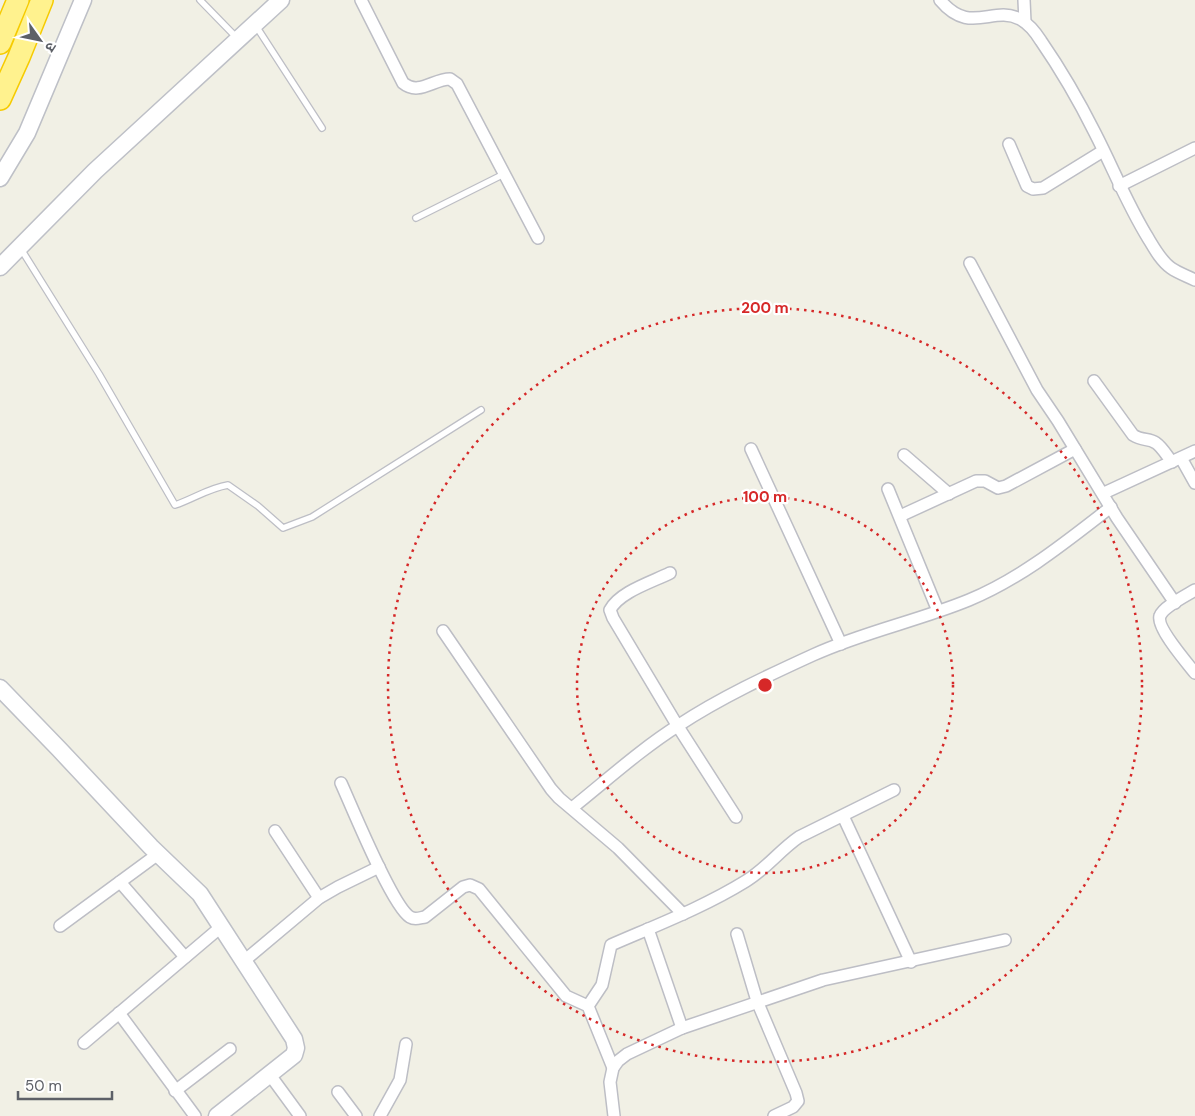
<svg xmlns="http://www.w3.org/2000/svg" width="1195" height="1116" viewBox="0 0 1195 1116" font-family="'DM Sans','Noto Sans Devanagari',sans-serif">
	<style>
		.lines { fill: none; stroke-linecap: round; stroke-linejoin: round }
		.lane-casing { stroke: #bdbec5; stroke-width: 8 }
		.street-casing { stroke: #bdbec5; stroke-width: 14 }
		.secondary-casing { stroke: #bec0c7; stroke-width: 19 }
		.highway-casing { stroke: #f6cb00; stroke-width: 24 }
		.lane { stroke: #fff; stroke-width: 5.5 }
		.street { stroke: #fff; stroke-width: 11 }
		.secondary { stroke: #fff; stroke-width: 16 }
		.highway { stroke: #fff28e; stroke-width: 21 }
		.ring { fill: none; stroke: #d62828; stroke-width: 2.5; stroke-dasharray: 2.5 5 }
		.centre { fill: #d62828; stroke: #fff; stroke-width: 2.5 }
		.ring-label { font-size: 15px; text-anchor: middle; font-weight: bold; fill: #d62828; stroke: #fff; stroke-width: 4.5; stroke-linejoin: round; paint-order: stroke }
	</style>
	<rect width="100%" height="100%" fill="#f1f0e5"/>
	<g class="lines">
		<!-- lane casing -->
		<g class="lane-casing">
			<g id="lane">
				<path d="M 200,0 L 237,38"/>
				<path d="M 256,26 L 322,128"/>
				<path d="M 416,218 L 504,174"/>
				<path d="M 21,249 L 99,374 L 175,505 C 193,499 209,488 228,485 L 258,506 L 283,528 L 312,517 L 481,410"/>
			</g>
		</g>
		<!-- street casing -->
		<g class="street-casing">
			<g id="street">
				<path d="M 361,0 L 403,83 C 419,96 433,79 450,79 L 457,84 L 538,238"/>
				<path d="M 940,0 C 970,36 992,5 1020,19 C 1029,24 1036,33 1041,41 C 1061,70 1079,101 1095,133 C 1113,168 1127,204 1148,238 C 1154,248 1161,261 1171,268 C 1178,273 1187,276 1195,280"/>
				<path d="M 1024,0 L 1025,22"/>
				<path d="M 1009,144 L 1027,186 L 1033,189 L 1043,188 L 1103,151"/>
				<path d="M 1119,186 L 1195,148"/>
				<path d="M 970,263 L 1037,390 L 1058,421 L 1117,518 L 1175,603"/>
				<path d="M 1094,381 L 1133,435 C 1142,441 1149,438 1156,443 C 1162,447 1167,456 1172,462"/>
				<path d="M 751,449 L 841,644"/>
				<path d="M 904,455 L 949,494"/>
				<path d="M 1181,458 L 1195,483"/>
				<path d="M 888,489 L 938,611"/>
				<path d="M 1104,493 L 1195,451"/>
				<path d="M 900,516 L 976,481 L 985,481 L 998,488 L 1006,486 L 1075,449"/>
				<path d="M 670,573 C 652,582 619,592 610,610 L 613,618 L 677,725 L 736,817"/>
				<path d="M 1195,590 C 1187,595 1163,607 1160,616 C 1156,627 1187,663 1195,673"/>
				<path d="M 443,631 L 551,789 L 559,798 L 618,848 L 683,914"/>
				<path d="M 341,783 C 352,807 392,906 410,917 C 415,920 419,918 425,917 L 463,887 L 470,885 L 479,889 L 566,996 L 588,1006 L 613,1068"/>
				<path d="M 572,808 C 607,780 641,749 679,725 C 720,698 767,676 813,655 C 863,632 918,621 969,600 C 1022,578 1067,541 1111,507"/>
				<path d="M 843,816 L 911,962"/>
				<path d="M 275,831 L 319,898"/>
				<path d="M 120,882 L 185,957"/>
				<path d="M 60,926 L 158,854"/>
				<path d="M 648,929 L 682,1028"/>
				<path d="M 737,934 L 757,1001 L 796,1093 L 798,1101 L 793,1107 L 774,1116"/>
				<path d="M 244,961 L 319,898 L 338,887 L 379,867"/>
				<path d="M 588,1006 L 602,985 L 611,945 C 657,925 704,907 746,881 C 766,869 780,850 799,837 L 894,790"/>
				<path d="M 119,1013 L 195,1116"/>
				<path d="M 84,1043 L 222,926"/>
				<path d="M 270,1075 L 300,1116"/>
				<path d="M 175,1091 L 230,1049"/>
				<path d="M 338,1092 L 356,1116"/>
				<path d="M 380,1116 L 400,1080 L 406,1044"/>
				<path d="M 614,1116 L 610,1082 L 613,1068 L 618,1061 L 627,1054 L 682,1028 L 823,980 L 1005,940"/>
			</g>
		</g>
		<!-- secondary casing -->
		<g class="secondary-casing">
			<g id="secondary">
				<path d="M 0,178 L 27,133 L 83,0"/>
				<path d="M 0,267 L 95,171 L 281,0"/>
				<path d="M 0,688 L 59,749 L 151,847 L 200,894 L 294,1039 L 296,1048 L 294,1055 L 217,1116"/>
			</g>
		</g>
		<!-- highway casing -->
		<g class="highway-casing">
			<g id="highway">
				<path d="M 0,43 L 18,0"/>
				<path d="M 0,99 L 19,57 L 42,0"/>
			</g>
		</g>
		<!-- lane -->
		<use href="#lane" class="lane"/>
		<!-- street -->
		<use href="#street" class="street"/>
		<!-- secondary -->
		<use href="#secondary" class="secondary"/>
		<!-- highway -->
		<use href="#highway" class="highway"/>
	</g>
	<!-- distance rings -->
	<g class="ring">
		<circle cx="765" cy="685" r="188"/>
		<circle cx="765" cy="685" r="377"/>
	</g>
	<circle cx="765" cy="685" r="8" class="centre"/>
	<g class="ring-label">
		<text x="765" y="313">200 m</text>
		<text x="765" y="502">100 m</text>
	</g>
	<!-- north arrow -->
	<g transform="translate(40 40) rotate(123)" stroke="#ffffff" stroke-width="4" paint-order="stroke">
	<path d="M0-4L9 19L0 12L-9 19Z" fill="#5d6067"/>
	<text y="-8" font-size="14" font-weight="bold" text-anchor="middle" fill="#5d6067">उ</text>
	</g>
	<!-- scale -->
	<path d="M18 1091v8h94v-8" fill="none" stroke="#5d6067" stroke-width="2.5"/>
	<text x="25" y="1091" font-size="15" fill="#5d6067" stroke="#ffffff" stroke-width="4" paint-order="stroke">50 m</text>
</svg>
